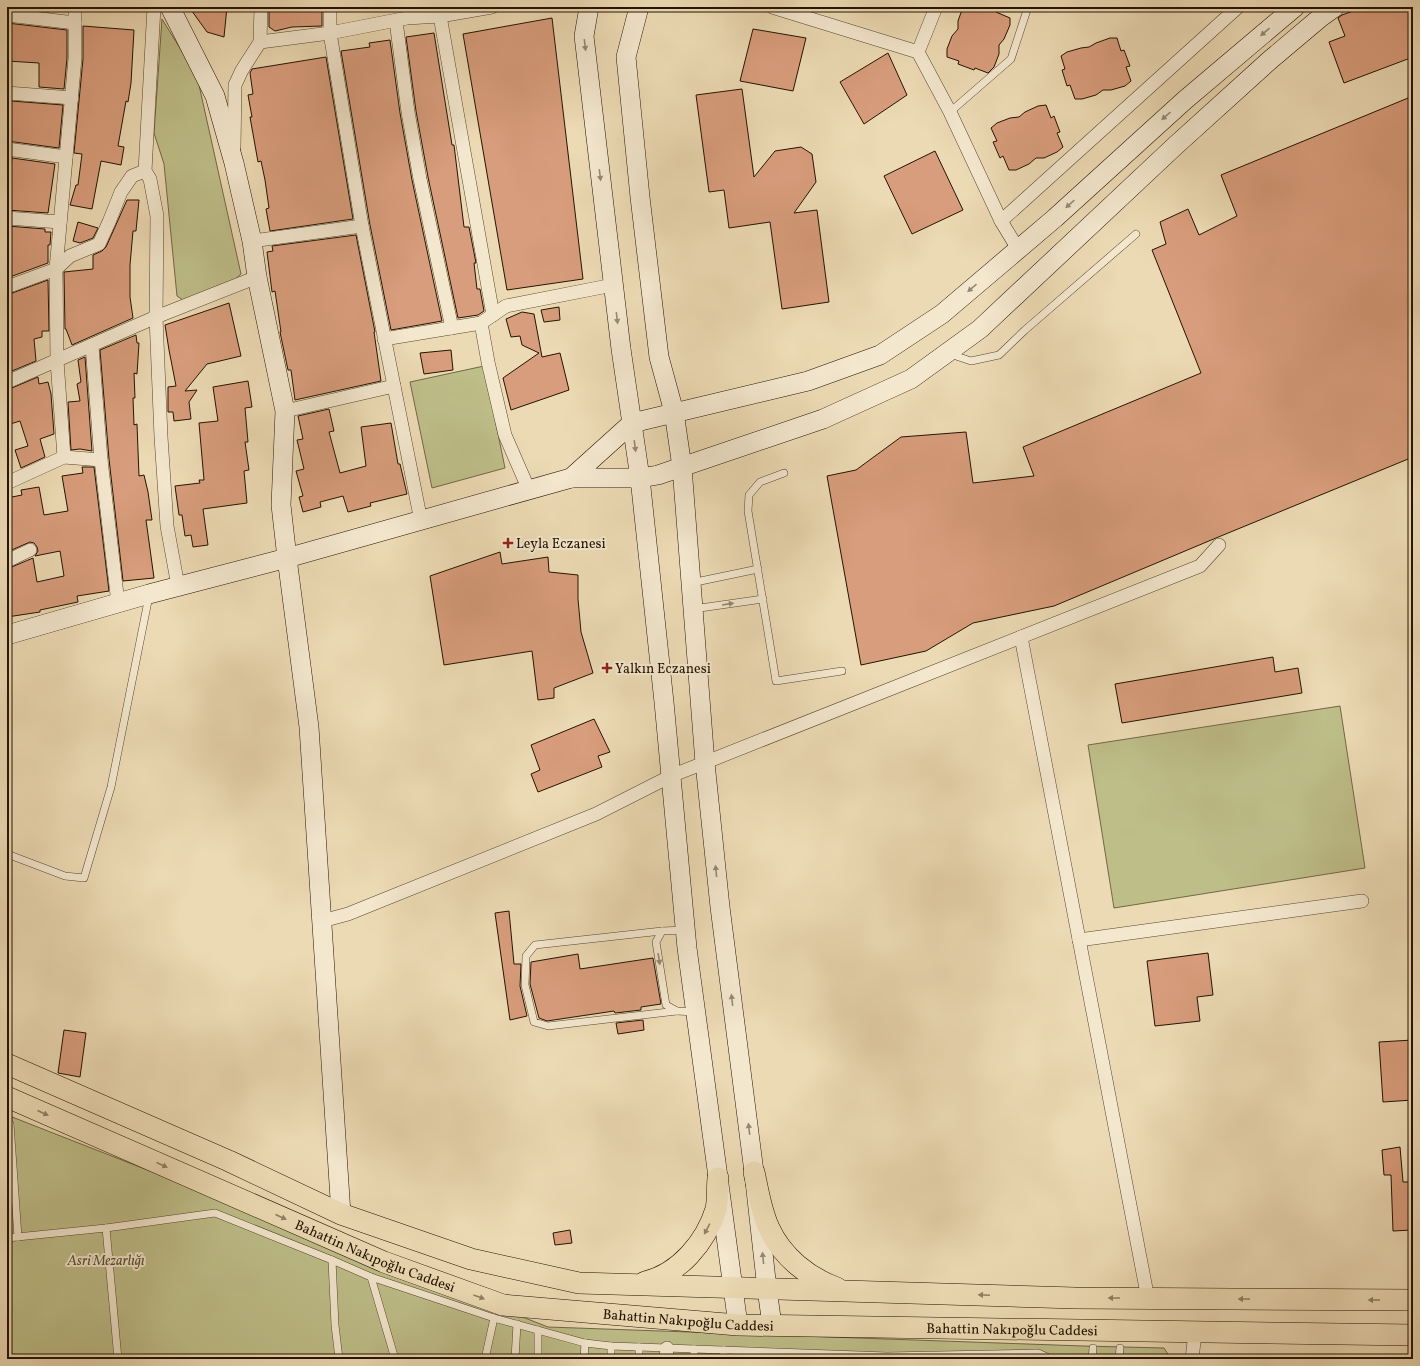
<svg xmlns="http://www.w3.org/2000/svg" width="1420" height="1366" viewBox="0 0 1420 1366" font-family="Vollkorn,serif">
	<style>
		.green { fill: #bebe89; stroke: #716845 }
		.building { fill: #d89d7c; stroke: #241301 }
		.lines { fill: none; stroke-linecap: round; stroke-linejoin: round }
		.lane-casing { stroke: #56452e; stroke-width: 8 }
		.street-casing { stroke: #56452e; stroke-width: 14 }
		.secondary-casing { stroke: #241301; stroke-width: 20 }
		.primary-casing { stroke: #241301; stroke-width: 22 }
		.lane { stroke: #f3e7ce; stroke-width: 7 }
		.street { stroke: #f3e7ce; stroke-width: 13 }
		.secondary { stroke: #f3e7ce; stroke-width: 19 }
		.primary { stroke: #ecdab4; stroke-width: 21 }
		.oneway { fill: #968872 }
		.oneway2 { fill: #928063 }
		.poi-dot { fill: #8f2418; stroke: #f3e7ce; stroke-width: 1.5 }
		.labels { text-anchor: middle; stroke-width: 4; stroke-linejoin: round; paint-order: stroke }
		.poi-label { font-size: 14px; fill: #241301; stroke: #f3e7ce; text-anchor: start }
		.street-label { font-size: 14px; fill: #241301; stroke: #f3e7ce }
		.park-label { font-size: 14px; font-style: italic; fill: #5a4f31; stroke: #f3e7ce }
	</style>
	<rect width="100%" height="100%" fill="#ecdab4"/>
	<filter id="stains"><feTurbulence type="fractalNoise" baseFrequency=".005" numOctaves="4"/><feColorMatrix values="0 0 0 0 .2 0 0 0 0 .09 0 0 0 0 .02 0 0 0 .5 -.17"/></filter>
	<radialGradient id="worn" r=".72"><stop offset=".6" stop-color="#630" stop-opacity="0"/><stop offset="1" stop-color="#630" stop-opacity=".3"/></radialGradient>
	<!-- green -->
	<g class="green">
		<path d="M 162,19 L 197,76 L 241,274 L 233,281 L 183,300 L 177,296 L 164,164 L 154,133 Z"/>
		<path d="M 484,366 L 505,468 L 432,488 L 410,382 Z"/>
		<path d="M 1340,706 L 1365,868 L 1114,908 L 1088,745 Z"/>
		<path d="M 7,1115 L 548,1327 L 1083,1346 L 1164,1348 L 1171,1359 L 7,1359 Z"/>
	</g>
	<!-- building -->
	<g class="building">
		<path d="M 7,7 L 49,7 L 49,12 Z"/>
		<path d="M 189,7 L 227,7 L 224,37 L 207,32 Z"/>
		<path d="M 269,7 L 322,7 L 322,26 L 292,27 L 275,31 L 269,27 Z"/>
		<path d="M 963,7 L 998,7 L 996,12 L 1010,18 L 1010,25 L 1004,39 L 999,45 L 999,54 L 994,67 L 988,73 L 975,68 L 974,70 L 958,64 L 959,61 L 947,57 L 947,49 L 952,36 L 958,29 L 958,21 Z"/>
		<path d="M 1364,7 L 1413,7 L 1413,57 L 1344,83 L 1329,42 L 1345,36 L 1338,18 L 1342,15 Z"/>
		<path d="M 552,18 L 583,279 L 507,290 L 463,34 Z"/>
		<path d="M 7,23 L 67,30 L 67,58 L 64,89 L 39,87 L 39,63 L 7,61 Z"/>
		<path d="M 83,26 L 134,30 L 131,83 L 128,102 L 126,101 L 118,146 L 124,147 L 121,165 L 101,161 L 92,209 L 70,205 L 76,185 L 78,185 L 82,154 L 74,153 L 83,59 Z"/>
		<path d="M 753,29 L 806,38 L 793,91 L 740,81 Z"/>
		<path d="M 434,33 L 452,145 L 454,145 L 464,227 L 469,227 L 476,263 L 474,263 L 477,289 L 480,289 L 484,311 L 478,315 L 458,318 L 428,177 L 416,111 L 406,37 Z"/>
		<path d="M 1110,38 L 1117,38 L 1121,51 L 1124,50 L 1130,66 L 1126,67 L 1131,81 L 1125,86 L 1111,90 L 1103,90 L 1096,95 L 1082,99 L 1075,99 L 1070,85 L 1067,86 L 1062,70 L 1065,69 L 1061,56 L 1067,52 L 1081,48 L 1089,47 L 1096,43 Z"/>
		<path d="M 390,40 L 400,113 L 412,180 L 442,321 L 391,330 L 370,225 L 341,51 L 370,47 L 369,43 Z"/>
		<path d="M 888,53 L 907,95 L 864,124 L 840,82 Z"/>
		<path d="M 326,57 L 353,219 L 270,231 L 266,209 L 269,208 L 265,180 L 261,161 L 258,162 L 250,117 L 252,117 L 248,95 L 253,94 L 250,73 L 252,69 Z"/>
		<path d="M 742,89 L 754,177 L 775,151 L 801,147 L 812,154 L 816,182 L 794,213 L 817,210 L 829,302 L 782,309 L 770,222 L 729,228 L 724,190 L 709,192 L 696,95 Z"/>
		<path d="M 1413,96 L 1413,457 L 1216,538 L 1054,606 L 973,623 L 926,651 L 861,665 L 827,476 L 856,470 L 901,437 L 966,432 L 973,483 L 1034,476 L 1023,447 L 1201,373 L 1152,250 L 1166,244 L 1160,222 L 1188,209 L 1199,235 L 1237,216 L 1221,175 Z"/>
		<path d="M 11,101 L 63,105 L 59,148 L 7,141 L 11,120 Z"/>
		<path d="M 1046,105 L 1051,118 L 1054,116 L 1060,132 L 1057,133 L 1063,147 L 1057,152 L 1044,158 L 1036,158 L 1029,164 L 1016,170 L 1009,170 L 1003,156 L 1000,158 L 993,142 L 997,141 L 991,128 L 997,123 L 1010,118 L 1019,117 L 1025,112 L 1038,106 Z"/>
		<path d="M 935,151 L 963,210 L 912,234 L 884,176 Z"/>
		<path d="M 12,158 L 55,164 L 48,213 L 7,210 L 7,181 L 9,182 Z"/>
		<path d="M 127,200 L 139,200 L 136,231 L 133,231 L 130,265 L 130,297 L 133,318 L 72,345 L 66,329 L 65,329 L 64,272 L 93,269 L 93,255 L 102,251 L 106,247 Z"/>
		<path d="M 78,222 L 98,228 L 93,238 L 80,243 L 73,241 Z"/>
		<path d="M 7,226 L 45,229 L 45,232 L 51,232 L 50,245 L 48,245 L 48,263 L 7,278 Z"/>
		<path d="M 356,235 L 375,332 L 374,332 L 381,381 L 295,400 L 291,370 L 288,370 L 280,332 L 281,332 L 275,291 L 272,292 L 267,252 L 273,251 L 272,246 Z"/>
		<path d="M 48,280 L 49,331 L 42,331 L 42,337 L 34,339 L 36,361 L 7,373 L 7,295 Z"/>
		<path d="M 229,303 L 241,356 L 207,364 L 185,391 L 197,390 L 189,402 L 191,419 L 174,421 L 173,412 L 168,412 L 168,387 L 176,386 L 169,350 L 165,325 Z"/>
		<path d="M 559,307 L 560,320 L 544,322 L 541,310 Z"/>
		<path d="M 522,312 L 534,314 L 542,357 L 560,353 L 569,390 L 511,410 L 503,378 L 539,353 L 522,345 L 520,336 L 511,337 L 506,319 Z"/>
		<path d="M 136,335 L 137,343 L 139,343 L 137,374 L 134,373 L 135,398 L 133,398 L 134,425 L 137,424 L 139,476 L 144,475 L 148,492 L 152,520 L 146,520 L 154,578 L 123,581 L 109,459 L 100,350 Z"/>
		<path d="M 451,350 L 453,370 L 424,374 L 420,353 Z"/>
		<path d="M 85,357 L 92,451 L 80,449 L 71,450 L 68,402 L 80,401 L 77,384 L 81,382 L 78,360 Z"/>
		<path d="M 38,377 L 39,384 L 48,382 L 51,394 L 54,434 L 40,439 L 45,457 L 21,468 L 15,450 L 28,446 L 20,421 L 7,425 L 7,390 Z"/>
		<path d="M 248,381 L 252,407 L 245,408 L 248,442 L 245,442 L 249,470 L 244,471 L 247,503 L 203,509 L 208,545 L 193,547 L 191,535 L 185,536 L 182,515 L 179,515 L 175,486 L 200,483 L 199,480 L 204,480 L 199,423 L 218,421 L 213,387 Z"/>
		<path d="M 329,409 L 334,431 L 329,432 L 340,473 L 366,466 L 361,427 L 391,423 L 398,464 L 400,464 L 407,494 L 370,503 L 371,506 L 348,512 L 343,496 L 320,502 L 321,507 L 303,512 L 299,497 L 303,496 L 296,471 L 304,469 L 297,440 L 303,439 L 298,416 Z"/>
		<path d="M 82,467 L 94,467 L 109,591 L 77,596 L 78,602 L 40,610 L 40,612 L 7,617 L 7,569 L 33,558 L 37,582 L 64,576 L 60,551 L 35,556 L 38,551 L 37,547 L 34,543 L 30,542 L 7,552 L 7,498 L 22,495 L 21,490 L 39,487 L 44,515 L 68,511 L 62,476 L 83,473 Z"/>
		<path d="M 500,552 L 502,564 L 548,557 L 549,572 L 578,575 L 578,599 L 581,632 L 593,673 L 554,688 L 554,698 L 538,700 L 532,651 L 444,665 L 430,576 Z"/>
		<path d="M 1273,657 L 1275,672 L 1298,668 L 1302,693 L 1122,723 L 1115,684 Z"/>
		<path d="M 594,719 L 610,752 L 598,756 L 602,767 L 538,792 L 531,774 L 540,770 L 531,745 Z"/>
		<path d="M 509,911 L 514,964 L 521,964 L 520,986 L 527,1016 L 510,1020 L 495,913 Z"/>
		<path d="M 1208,953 L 1213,995 L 1197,997 L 1200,1021 L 1155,1026 L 1147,961 Z"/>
		<path d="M 578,954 L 580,969 L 653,958 L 661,1004 L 641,1007 L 641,1010 L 615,1013 L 614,1011 L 547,1021 L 539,1018 L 530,984 L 531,962 Z"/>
		<path d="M 643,1020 L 644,1030 L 618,1034 L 616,1023 Z"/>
		<path d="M 64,1030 L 86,1033 L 80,1077 L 58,1073 Z"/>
		<path d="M 1413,1040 L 1413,1100 L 1383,1102 L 1379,1042 Z"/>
		<path d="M 1400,1147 L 1403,1182 L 1413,1182 L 1413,1223 L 1412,1230 L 1393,1231 L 1391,1175 L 1384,1175 L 1382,1150 Z"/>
		<path d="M 570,1230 L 572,1243 L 555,1245 L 553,1233 Z"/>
	</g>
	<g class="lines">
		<!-- lane casing -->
		<g class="lane-casing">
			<g id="lane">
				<path d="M 950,112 L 1011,59 L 1028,7"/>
				<path d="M 950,354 L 971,361 L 999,355 L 1025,330 L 1136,234"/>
				<path d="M 784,473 L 760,482 L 749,495 L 748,511 L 776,681 L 842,671"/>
				<path d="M 691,583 L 758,569"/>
				<path d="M 693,609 L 763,599"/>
				<path d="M 7,854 L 65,876 L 84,878 L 111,787 L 149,596"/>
				<path d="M 685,930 L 662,931 L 656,942 L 666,1005 L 677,1011 L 695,1012"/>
				<path d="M 662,931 L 535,945 L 526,956 L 525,985 L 534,1022 L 548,1026 L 677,1011"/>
				<path d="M 10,1124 L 18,1237"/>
				<path d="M 106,1228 L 118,1359"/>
				<path d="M 7,1238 L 106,1228 L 215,1213 L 332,1260 L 371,1277 L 494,1318 L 585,1343 L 611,1346 L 887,1356 L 1038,1353 L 1051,1359"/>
				<path d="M 332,1260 L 335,1325 L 339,1359"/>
				<path d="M 371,1277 L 395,1359"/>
				<path d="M 485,1359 L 494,1318"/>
				<path d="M 515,1359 L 517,1324"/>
				<path d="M 538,1359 L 538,1330"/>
				<path d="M 584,1359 L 585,1343"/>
				<path d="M 611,1359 L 611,1346"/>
				<path d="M 639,1359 L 639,1347"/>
				<path d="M 694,1359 L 694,1349"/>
				<path d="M 723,1359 L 724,1350"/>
				<path d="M 1092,1359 L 1093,1348"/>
				<path d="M 1119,1359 L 1120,1348"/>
			</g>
		</g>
		<!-- street casing -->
		<g class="street-casing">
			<g id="street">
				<path d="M 154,7 L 145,171 L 150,179 L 157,216 L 156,317 L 161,437 L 167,526 L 178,586"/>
				<path d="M 330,7 L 330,33 L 362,226 L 421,521"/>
				<path d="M 772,7 L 918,52 L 950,112 L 1001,221 L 1018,249"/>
				<path d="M 7,15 L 75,23"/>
				<path d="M 440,16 L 493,315"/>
				<path d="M 396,21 L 408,112 L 420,179 L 452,328"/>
				<path d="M 260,42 L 330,33 L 407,18 L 440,16 L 492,7"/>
				<path d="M 918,52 L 936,7"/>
				<path d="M 7,93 L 72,98"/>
				<path d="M 234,147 L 235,85 L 242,70 L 260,42 L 261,7"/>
				<path d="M 7,149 L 66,157"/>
				<path d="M 7,218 L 60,222"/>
				<path d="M 1001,221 L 1238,7"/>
				<path d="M 252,241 L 362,226"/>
				<path d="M 7,287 L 56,269 L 70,256 L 99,244 L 109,222 L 121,192 L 132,176 L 145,171"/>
				<path d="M 481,323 L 488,362 L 505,435 L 529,490"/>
				<path d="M 384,339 L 481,323 L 506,306 L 613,285"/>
				<path d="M 92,346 L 101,460 L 118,603"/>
				<path d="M 7,382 L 156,317 L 257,277"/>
				<path d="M 285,411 L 394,386"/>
				<path d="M 64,457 L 57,361 L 56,269 L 75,58 L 75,7"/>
				<path d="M 7,483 L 64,457 L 101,460"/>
				<path d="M 7,561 L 30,550"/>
				<path d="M 1021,637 L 1148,1299"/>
				<path d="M 322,921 L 348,914 L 596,814 L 671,776 L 1200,566 L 1219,545"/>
				<path d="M 1079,940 L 1362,901"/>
				<path d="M 666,1359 L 667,1348"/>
				<path d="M 1192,1359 L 1195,1333"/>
			</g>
		</g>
		<!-- secondary casing -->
		<g class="secondary-casing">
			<g id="secondary">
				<path d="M 170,7 L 215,96 L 234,163 L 252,241 L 257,277 L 285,411 L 281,505 L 287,558 L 309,727 L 341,1214"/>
				<path d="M 589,7 L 584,36 L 621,349 L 640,478 L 664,702 L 687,948 L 738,1325"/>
				<path d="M 639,7 L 626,57 L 640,197 L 659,357 L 674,412 L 682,467 L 705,763 L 720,907 L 754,1172 L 767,1289 L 772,1325"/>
				<path d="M 1295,7 L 1185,100 L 1055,218 L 942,314 L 880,355 L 808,381 L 632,423 L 571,478 L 640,478 L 658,475 L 823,419 L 911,379 L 980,329 L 1175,146 L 1270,60 L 1321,17 L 1335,7"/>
				<path d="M 7,635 L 149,594 L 287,558 L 571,478"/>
			</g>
		</g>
		<!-- primary casing -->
		<g class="primary-casing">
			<g id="primary">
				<path d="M 7,1064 L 229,1161 L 341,1214 L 471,1259 L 579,1283 L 1075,1298 L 1413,1300"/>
				<path id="s1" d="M 7,1097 L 384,1262 L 503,1305 L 738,1325 L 1413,1335"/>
				<path d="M 754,1172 C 758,1190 761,1211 769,1228 C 782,1257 809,1278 837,1288"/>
				<path d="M 645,1282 C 679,1274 706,1242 716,1209 C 718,1200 717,1188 718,1178"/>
			</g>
		</g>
		<!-- lane -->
		<use href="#lane" class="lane"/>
		<!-- street -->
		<use href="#street" class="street"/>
		<!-- secondary -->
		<use href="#secondary" class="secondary"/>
		<!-- primary -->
		<use href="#primary" class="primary"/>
	</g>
	<!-- one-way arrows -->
	<defs><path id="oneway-solid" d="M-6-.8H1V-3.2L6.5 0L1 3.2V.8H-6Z"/></defs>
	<g class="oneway">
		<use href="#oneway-solid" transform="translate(1265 32) rotate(140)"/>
		<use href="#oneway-solid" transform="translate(585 45) rotate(83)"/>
		<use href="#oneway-solid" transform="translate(1166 116) rotate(138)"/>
		<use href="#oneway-solid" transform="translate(600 175) rotate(83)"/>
		<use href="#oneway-solid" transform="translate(1070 204) rotate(138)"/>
		<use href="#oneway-solid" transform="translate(972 288) rotate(139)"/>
		<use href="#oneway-solid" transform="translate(617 318) rotate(83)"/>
		<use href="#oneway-solid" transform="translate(635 446) rotate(82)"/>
		<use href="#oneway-solid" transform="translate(728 604) rotate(-9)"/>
		<use href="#oneway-solid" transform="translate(716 871) rotate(-96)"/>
		<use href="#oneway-solid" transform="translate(659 959) rotate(81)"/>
		<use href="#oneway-solid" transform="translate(732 1000) rotate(-97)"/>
		<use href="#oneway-solid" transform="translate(749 1129) rotate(-97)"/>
		<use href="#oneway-solid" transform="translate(763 1258) rotate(-96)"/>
	</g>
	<g class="oneway2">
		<use href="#oneway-solid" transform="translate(43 1113) rotate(24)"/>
		<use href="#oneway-solid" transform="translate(162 1165) rotate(24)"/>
		<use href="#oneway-solid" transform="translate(281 1217) rotate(24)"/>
		<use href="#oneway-solid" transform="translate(707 1229) rotate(118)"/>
		<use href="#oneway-solid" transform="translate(984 1295) rotate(-178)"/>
		<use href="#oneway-solid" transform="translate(479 1297) rotate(20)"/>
		<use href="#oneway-solid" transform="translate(1114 1298) rotate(-180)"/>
		<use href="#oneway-solid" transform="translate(1244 1299) rotate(-180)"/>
		<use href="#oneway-solid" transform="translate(1374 1300) rotate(-180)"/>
	</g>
	<!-- markers -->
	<g class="poi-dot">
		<path d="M506 537h4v4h4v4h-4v4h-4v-4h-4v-4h4z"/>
		<path d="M605 662h4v4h4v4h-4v4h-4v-4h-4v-4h4z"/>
	</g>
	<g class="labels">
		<!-- poi labels -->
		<g class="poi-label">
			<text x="516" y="548">Leyla Eczanesi</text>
			<text x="615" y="673">Yalkın Eczanesi</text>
		</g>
		<!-- street labels -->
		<g class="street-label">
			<text dy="5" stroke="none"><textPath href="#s1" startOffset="401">Bahattin Nakıpoğlu Caddesi</textPath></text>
			<text dy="5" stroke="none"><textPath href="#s1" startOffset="724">Bahattin Nakıpoğlu Caddesi</textPath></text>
			<text dy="5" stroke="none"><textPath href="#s1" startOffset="1048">Bahattin Nakıpoğlu Caddesi</textPath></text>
		</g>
		<!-- park labels -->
		<g class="park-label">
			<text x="106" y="1265">Asri Mezarlığı</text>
		</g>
	</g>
	<!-- margin -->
	<rect width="1420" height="1366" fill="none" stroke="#ecdab4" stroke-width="24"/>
	<rect x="8" y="8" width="1404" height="1350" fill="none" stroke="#241301" stroke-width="2"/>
	<rect x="12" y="12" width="1396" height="1342" fill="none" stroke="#241301"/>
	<rect width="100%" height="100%" filter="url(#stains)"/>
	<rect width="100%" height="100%" fill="url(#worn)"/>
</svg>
